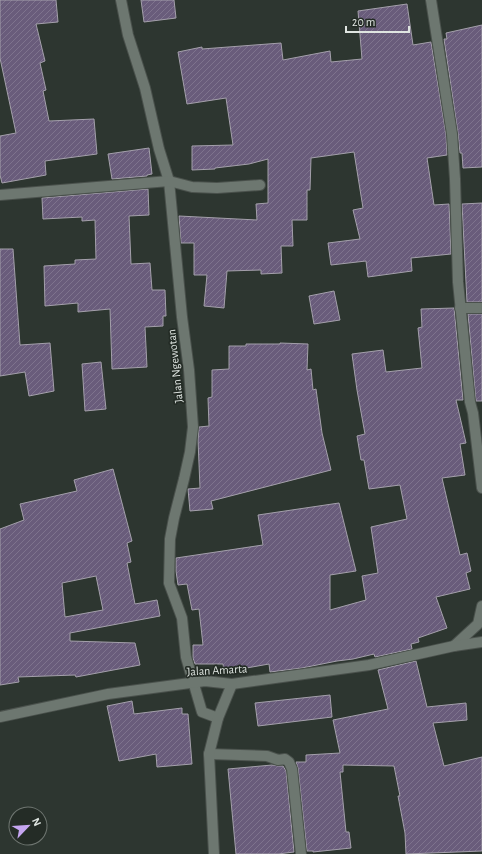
<svg xmlns="http://www.w3.org/2000/svg" width="482" height="854" viewBox="0 0 482 854" font-family="'Alegreya Sans',sans-serif">
	<style>
		.building { fill: url(#building-hatch); stroke: #a4a0ab; fill-rule: evenodd }
		.lines { fill: none; stroke-linecap: round; stroke-linejoin: round }
		.lane-casing { stroke: #4a514c; stroke-width: 12 }
		.street-casing { stroke: #4a514c; stroke-width: 12 }
		.lane { stroke: #6d7770; stroke-width: 10 }
		.street { stroke: #6d7770; stroke-width: 10 }
		.labels { text-anchor: middle; stroke-width: 3.5; stroke-linejoin: round; paint-order: stroke }
		.street-label { font-size: 12px; fill: #dfe5e1; stroke: #242c26 }
	</style>
	<defs>
		<pattern id="building-hatch" width="6" height="6" patternUnits="userSpaceOnUse"><rect width="6" height="6" fill="#695c7b"/><path d="M-1 1l2-2M0 6l6-6M5 7l2-2" fill="none" stroke="#7e738d"/></pattern>
	</defs>
	<rect width="100%" height="100%" fill="#2d3630"/>
	<!-- building -->
	<g class="building">
		<path d="M 0,0 L 56,0 L 58,22 L 36,24 L 45,61 L 40,63 L 46,90 L 43,91 L 49,121 L 94,119 L 97,154 L 45,161 L 46,175 L 2,183 L 0,175 L 0,136 L 16,133 L 0,58 Z"/>
		<path d="M 141,0 L 174,0 L 176,18 L 144,22 Z"/>
		<path d="M 407,4 L 413,45 L 431,42 L 446,135 L 447,155 L 427,158 L 434,205 L 449,204 L 451,254 L 411,258 L 412,271 L 368,277 L 366,261 L 331,265 L 328,243 L 360,239 L 353,210 L 363,208 L 354,152 L 311,158 L 310,190 L 307,190 L 307,220 L 292,220 L 293,246 L 281,246 L 282,273 L 261,274 L 261,270 L 227,271 L 224,308 L 204,306 L 207,275 L 194,275 L 194,243 L 181,243 L 179,216 L 257,220 L 256,204 L 268,203 L 268,159 L 249,164 L 215,168 L 215,169 L 192,170 L 192,146 L 233,145 L 226,98 L 187,104 L 178,52 L 202,47 L 202,49 L 281,43 L 283,60 L 330,51 L 331,62 L 362,59 L 358,11 Z"/>
		<path d="M 482,25 L 482,167 L 463,168 L 462,153 L 460,153 L 458,133 L 444,39 L 447,39 L 446,33 Z"/>
		<path d="M 149,148 L 152,174 L 147,175 L 147,176 L 112,179 L 108,154 Z"/>
		<path d="M 148,189 L 149,215 L 129,216 L 131,264 L 150,263 L 152,290 L 165,290 L 166,316 L 163,316 L 163,326 L 145,327 L 147,367 L 112,369 L 110,309 L 78,312 L 78,303 L 45,306 L 44,266 L 75,264 L 75,260 L 96,259 L 95,220 L 82,221 L 82,217 L 43,219 L 42,198 Z"/>
		<path d="M 482,203 L 482,302 L 467,302 L 462,204 Z"/>
		<path d="M 0,249 L 13,249 L 20,345 L 50,343 L 54,391 L 29,396 L 25,372 L 0,376 Z"/>
		<path d="M 334,291 L 340,320 L 314,324 L 309,296 Z"/>
		<path d="M 454,308 L 463,400 L 456,400 L 466,443 L 460,444 L 465,475 L 442,478 L 460,555 L 467,553 L 471,571 L 466,573 L 470,589 L 436,597 L 447,628 L 418,638 L 419,642 L 411,644 L 412,649 L 375,657 L 374,654 L 353,659 L 337,661 L 302,668 L 270,672 L 269,664 L 224,672 L 223,664 L 195,664 L 193,658 L 193,645 L 203,645 L 199,609 L 192,610 L 187,584 L 178,585 L 176,571 L 176,558 L 263,545 L 258,515 L 339,503 L 356,571 L 330,575 L 330,610 L 366,600 L 362,576 L 378,573 L 371,527 L 407,519 L 400,485 L 369,489 L 364,460 L 361,460 L 357,436 L 365,434 L 357,390 L 352,354 L 383,350 L 386,372 L 422,368 L 418,328 L 422,327 L 421,309 Z"/>
		<path d="M 468,314 L 482,314 L 482,401 L 476,401 Z"/>
		<path d="M 280,343 L 308,344 L 307,370 L 311,369 L 313,390 L 316,389 L 322,433 L 331,470 L 211,501 L 213,509 L 190,511 L 188,489 L 200,488 L 198,440 L 199,427 L 209,426 L 208,398 L 212,397 L 212,370 L 229,369 L 229,346 L 246,346 L 246,344 L 280,344 Z"/>
		<path d="M 101,362 L 106,409 L 85,411 L 82,364 Z"/>
		<path d="M 113,469 L 132,541 L 127,543 L 131,562 L 127,563 L 135,604 L 157,600 L 160,616 L 70,633 L 70,641 L 135,643 L 140,665 L 76,677 L 75,675 L 18,677 L 19,682 L 0,685 L 0,529 L 24,520 L 20,504 L 77,491 L 74,480 ZM 96,576 L 103,610 L 65,617 L 62,583 Z"/>
		<path d="M 416,661 L 427,707 L 466,703 L 467,720 L 433,723 L 444,766 L 482,757 L 482,851 L 406,854 L 405,833 L 398,796 L 400,796 L 394,766 L 343,765 L 343,772 L 340,772 L 346,832 L 349,832 L 351,848 L 313,852 L 313,851 L 307,851 L 298,768 L 296,762 L 306,762 L 306,755 L 340,753 L 333,720 L 388,709 L 378,670 Z"/>
		<path d="M 330,695 L 332,717 L 258,726 L 255,703 Z"/>
		<path d="M 132,701 L 134,714 L 182,708 L 182,714 L 188,714 L 192,764 L 157,767 L 156,754 L 119,761 L 107,706 Z"/>
		<path d="M 272,765 L 279,766 L 283,766 L 286,771 L 294,852 L 278,854 L 236,854 L 228,769 Z"/>
	</g>
	<g class="lines">
		<!-- lane casing -->
		<g class="lane-casing">
			<path id="lane" d="M 460,308 L 482,308"/>
		</g>
		<!-- street casing -->
		<g class="street-casing">
			<g id="street">
				<path d="M 121,0 L 128,35 L 145,88 L 159,149 L 169,181 L 182,317 L 189,370 L 193,427 L 190,452 L 184,479 L 174,518 L 170,539 L 169,583 L 182,618 L 186,657 L 202,712 L 218,718"/>
				<path d="M 431,0 L 452,134 L 455,179 L 458,282 L 470,402 L 473,413 L 482,488"/>
				<path d="M 0,195 L 169,181 L 192,187 L 217,188 L 260,185"/>
				<path d="M 454,646 L 478,624 L 482,606"/>
				<path d="M 0,717 L 108,694 L 205,681 L 232,684 L 369,665 L 454,646 L 482,642"/>
				<path d="M 209,754 L 267,756 L 278,760 L 285,759 L 289,762 L 292,769 L 301,854"/>
				<path d="M 214,854 L 209,754 L 218,718 L 232,684"/>
			</g>
		</g>
		<!-- lane -->
		<use href="#lane" class="lane"/>
		<!-- street -->
		<use href="#street" class="street"/>
	</g>
	<g class="labels">
		<!-- street labels -->
		<g class="street-label">
			<text transform="translate(175 366) rotate(-96)" y="4">Jalan Ngewotan</text>
			<text transform="translate(217 670) rotate(-3)" y="4">Jalan Amarta</text>
		</g>
	</g>
	<!-- north arrow -->
	<g transform="translate(28 826) rotate(65)"><circle r="19" fill="#242c26" stroke="#6f7671"/>
	<path d="M0-3L7 15L0 10L-7 15Z" fill="#c5a6f0"/>
	<text y="-6" font-size="11" font-weight="bold" text-anchor="middle" fill="#dfe5e1">N</text>
	</g>
	<!-- scale -->
	<path d="M346 26v6h63v-6" fill="none" stroke="#dfe5e1" stroke-width="2"/>
	<text x="352" y="26" font-size="12" fill="#dfe5e1" stroke="#242c26" stroke-width="3" paint-order="stroke">20 m</text>
</svg>
